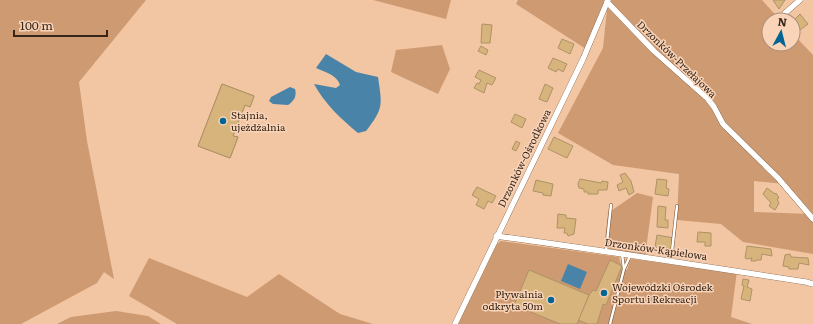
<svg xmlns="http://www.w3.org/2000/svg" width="813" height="324" viewBox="0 0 813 324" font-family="Literata,serif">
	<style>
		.green { fill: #ce9a72; fill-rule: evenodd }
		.water { fill: #4983a8 }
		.building { fill: #d7b47c; stroke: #ae9266 }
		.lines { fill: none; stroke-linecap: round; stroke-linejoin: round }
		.service-casing { stroke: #6f492a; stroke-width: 3.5 }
		.minor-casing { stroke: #6f492a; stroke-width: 6 }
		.service { stroke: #fff; stroke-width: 2.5 }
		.minor { stroke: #fff; stroke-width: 5.5 }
		.poi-dot { fill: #006594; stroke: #f9d4b9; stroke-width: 1.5 }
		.labels { text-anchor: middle; stroke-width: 3; stroke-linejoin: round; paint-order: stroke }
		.street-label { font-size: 10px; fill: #362517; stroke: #f9d4b9 }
		.poi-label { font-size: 10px; fill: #362517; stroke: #f9d4b9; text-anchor: start }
	</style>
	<rect width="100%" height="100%" fill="#f2c5a3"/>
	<!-- green -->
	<g class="green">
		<path d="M 0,0 L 146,0 L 79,82 L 87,141 L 114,279 L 104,272 L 97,283 L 21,324 L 0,324 Z"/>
		<path d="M 373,0 L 451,0 L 446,19 Z"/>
		<path d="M 518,0 L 607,0 L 586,49 L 516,4 Z"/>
		<path d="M 608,0 L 762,0 L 780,20 L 769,20 L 769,44 L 793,44 L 793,34 L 813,55 L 813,254 L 743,242 L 721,224 L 677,220 L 679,174 L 613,165 L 558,133 L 603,48 ZM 754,181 L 785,184 L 810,214 L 754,212 Z"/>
		<path d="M 442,45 L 450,69 L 438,94 L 391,72 L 396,50 Z"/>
		<path d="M 637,193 L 653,197 L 645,257 L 604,250 L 608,213 Z"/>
		<path d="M 501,241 L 619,257 L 622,269 L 627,270 L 630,260 L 633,259 L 719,271 L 737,271 L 731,317 L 752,324 L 458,324 L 497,244 Z"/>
		<path d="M 149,258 L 247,297 L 279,274 L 340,314 L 373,324 L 177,324 L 129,296 Z"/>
		<path d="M 116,311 L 148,316 L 161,324 L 57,324 L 71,317 Z"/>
	</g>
	<!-- water -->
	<g class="water">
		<path d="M 326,54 L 356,72 L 378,77 C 382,105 384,108 366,131 L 358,133 C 340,118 325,104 314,84 L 336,88 L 340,85 C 337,75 325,72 316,68 Z"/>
		<path d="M 290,87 L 295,89 C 297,96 294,101 288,105 L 273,104 L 269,101 L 271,97 Z"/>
		<path d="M 568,264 L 587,272 L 580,289 L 561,281 Z"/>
	</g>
	<!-- building -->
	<g class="building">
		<path d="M 773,0 L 785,0 L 779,9 Z"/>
		<path d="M 800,14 L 808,24 L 800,30 L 793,21 Z"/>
		<path d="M 482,24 L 492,25 L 490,43 L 481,43 Z"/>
		<path d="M 562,39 L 574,44 L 570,54 L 558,48 Z"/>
		<path d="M 481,46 L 488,50 L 486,55 L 478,51 Z"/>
		<path d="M 553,58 L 567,64 L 563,72 L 558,69 L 556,72 L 548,68 Z"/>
		<path d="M 479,70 L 496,78 L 492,85 L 487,83 L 484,93 L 474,88 L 477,83 L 479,84 L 481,80 L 475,77 Z"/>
		<path d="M 222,84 L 254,96 L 250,107 L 245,105 L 233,136 L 238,137 L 230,158 L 198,146 Z"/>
		<path d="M 222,84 L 254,96 L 250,107 L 245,105 L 233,136 L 238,137 L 230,158 L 198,146 Z"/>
		<path d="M 545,84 L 553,88 L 547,102 L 539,99 Z"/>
		<path d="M 515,114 L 526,119 L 522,128 L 511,122 Z"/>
		<path d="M 554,137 L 573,146 L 567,158 L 548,149 Z"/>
		<path d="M 516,141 L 520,143 L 516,151 L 512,149 Z"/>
		<path d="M 625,173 L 631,181 L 634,192 L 629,195 L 626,188 L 619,191 L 617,185 L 623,182 L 620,175 Z"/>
		<path d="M 580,179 L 601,183 L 602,181 L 608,182 L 607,190 L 598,190 L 598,194 L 588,194 L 588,192 L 584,192 L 584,189 L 579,188 L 578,184 Z"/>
		<path d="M 657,179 L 667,180 L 666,188 L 669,189 L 668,196 L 655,194 Z"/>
		<path d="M 536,180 L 553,184 L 551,196 L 543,195 L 543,193 L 533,191 Z"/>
		<path d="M 477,187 L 496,196 L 492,203 L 488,201 L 484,209 L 476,205 L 479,199 L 472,195 Z"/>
		<path d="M 767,188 L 775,194 L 776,193 L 779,198 L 777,199 L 779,203 L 775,210 L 769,206 L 771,203 L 763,194 Z"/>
		<path d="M 658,206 L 666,207 L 665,220 L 668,220 L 668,228 L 657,227 Z"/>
		<path d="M 558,214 L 566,215 L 566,218 L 576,219 L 574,234 L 568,236 L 567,233 L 564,233 L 565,228 L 557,228 Z"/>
		<path d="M 698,232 L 711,233 L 711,246 L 705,246 L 705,242 L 697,242 Z"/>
		<path d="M 657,235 L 674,238 L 672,249 L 655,247 Z"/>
		<path d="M 747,246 L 771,249 L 772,256 L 762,254 L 761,260 L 756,260 L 756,261 L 751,261 L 752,258 L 747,259 L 745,258 Z"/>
		<path d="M 790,254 L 791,257 L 808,258 L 809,265 L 799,263 L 798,269 L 789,269 L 789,267 L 783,266 L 785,255 Z"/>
		<path d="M 610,260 L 622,266 L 606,305 L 603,304 L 597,324 L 588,324 L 578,320 L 589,295 L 593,290 L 596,291 Z"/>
		<path d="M 529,270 L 589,295 L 577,324 L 560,324 L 514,305 Z"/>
		<path d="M 743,279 L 749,280 L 747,287 L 752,289 L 750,301 L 741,299 L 744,286 L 742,285 Z"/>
	</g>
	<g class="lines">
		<!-- service casing -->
		<g class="service-casing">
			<g id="service">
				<path d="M 606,251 L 611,205"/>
				<path d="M 622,254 L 624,269"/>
				<path d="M 671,260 L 677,206"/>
				<path d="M 610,324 L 624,269 L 630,256"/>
			</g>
		</g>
		<!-- minor casing -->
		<g class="minor-casing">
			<g id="minor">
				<path d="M 607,2 L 654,51 L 708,99 L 714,107 L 723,124 L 778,178 L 813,219"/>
				<path d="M 785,13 L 800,0"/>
				<path d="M 496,236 C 600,250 703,266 806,282 L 813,284"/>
				<path d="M 455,324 L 583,59 L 608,0"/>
			</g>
		</g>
		<!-- service -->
		<use href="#service" class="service"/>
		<!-- minor -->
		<use href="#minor" class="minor"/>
	</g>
	<!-- markers -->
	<g class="poi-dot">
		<circle cx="223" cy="121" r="4"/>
		<circle cx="604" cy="293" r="4"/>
		<circle cx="551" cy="300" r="4"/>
	</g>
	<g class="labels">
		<!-- street labels -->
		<g class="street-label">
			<text transform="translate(677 59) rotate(44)" y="4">Drzonków-Przełajowa</text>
			<text transform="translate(524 158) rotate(-64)" y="4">Drzonków-Ośrodkowa</text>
			<text transform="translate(656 249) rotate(8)" y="4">Drzonków-Kąpielowa</text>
		</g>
		<!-- poi labels -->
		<g class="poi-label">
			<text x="231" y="119">Stajnia,<tspan x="231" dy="12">ujeżdżalnia</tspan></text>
			<text x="612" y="291">Wojewódzki Ośrodek<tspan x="612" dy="12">Sportu i Rekreacji</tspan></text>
			<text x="543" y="298" text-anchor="end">Pływalnia<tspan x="543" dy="12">odkryta 50m</tspan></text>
		</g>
	</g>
	<!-- north arrow -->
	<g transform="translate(781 32) rotate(7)"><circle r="19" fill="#f9d4b9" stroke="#ab8e78"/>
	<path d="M0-3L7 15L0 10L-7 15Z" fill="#006594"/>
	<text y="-6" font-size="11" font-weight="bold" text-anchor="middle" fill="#362517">N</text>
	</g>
	<!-- scale -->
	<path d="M14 30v6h93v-6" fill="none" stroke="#362517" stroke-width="2"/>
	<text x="20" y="30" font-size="12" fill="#362517" stroke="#f9d4b9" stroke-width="3" paint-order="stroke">100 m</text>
</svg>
